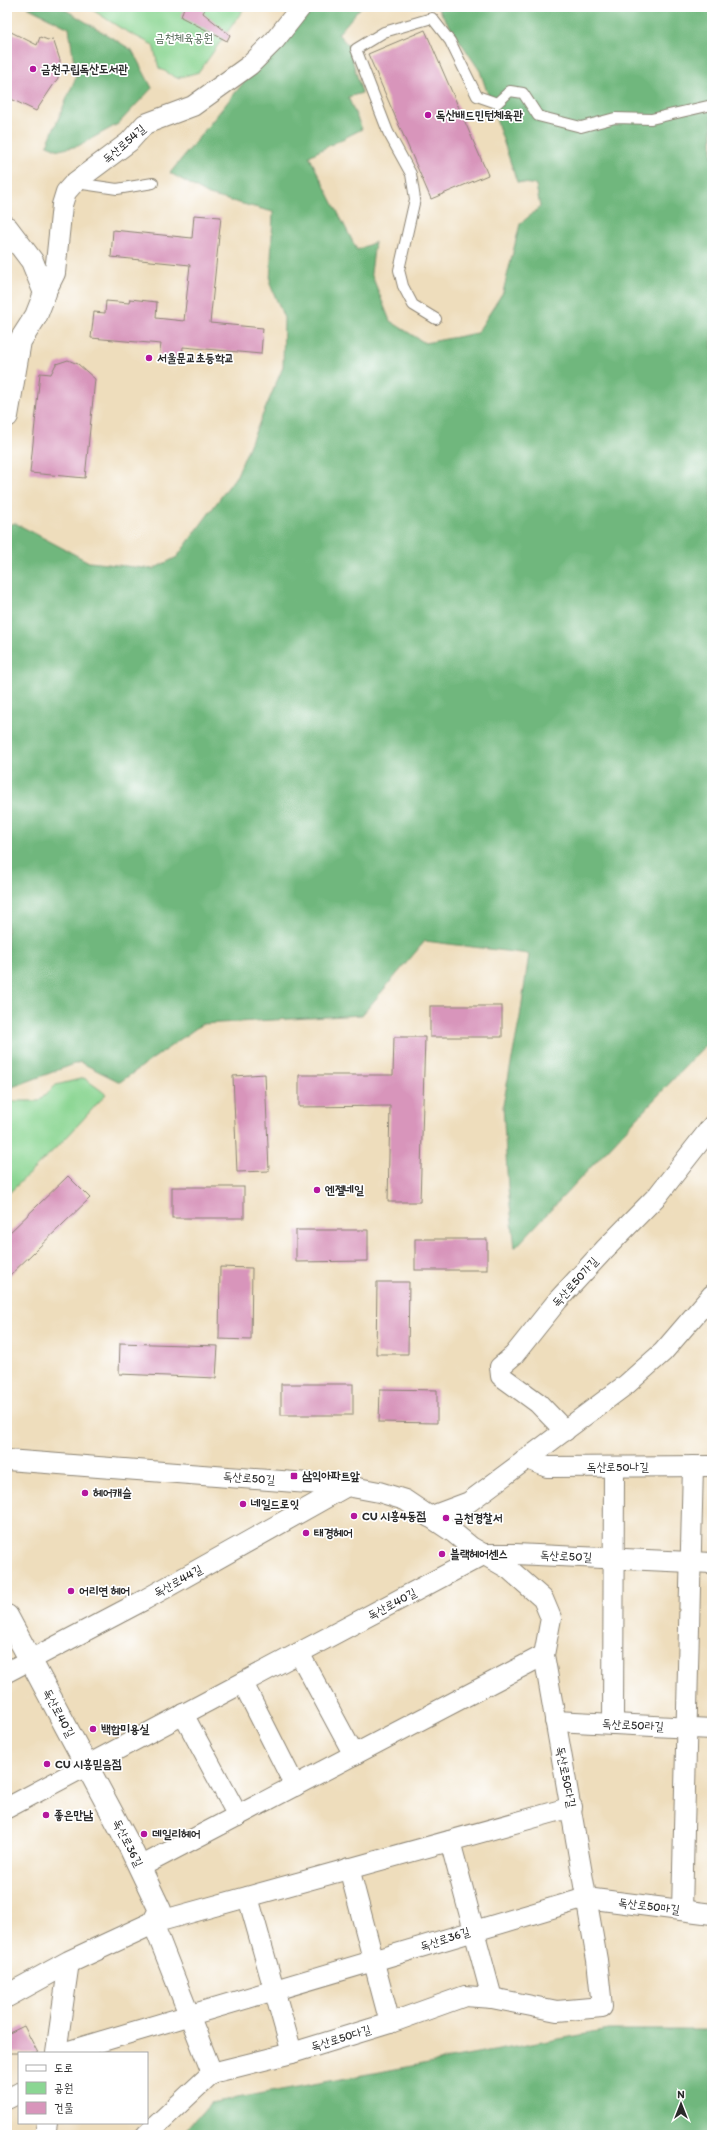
<svg xmlns="http://www.w3.org/2000/svg" width="719" height="2142" viewBox="0 0 719 2142" font-family="Itim,'Poor Story',sans-serif">
	<style>
		.green { fill: #8bd693; stroke: #5b805f }
		.forest { fill: #70b77d; stroke: #4e7154 }
		.building { fill: #d895bb }
		.lines { fill: none; stroke-linecap: round; stroke-linejoin: round }
		.service-casing { stroke: #8c8474; stroke-width: 12 }
		.minor-casing { stroke: #8c8474; stroke-width: 22 }
		.tertiary-casing { stroke: #8c8474; stroke-width: 24 }
		.service { stroke: #fff; stroke-width: 10 }
		.minor { stroke: #fff; stroke-width: 20 }
		.tertiary { stroke: #fff; stroke-width: 22 }
		.poi-dot { fill: #b5179e; stroke: #fff; stroke-width: 1.5 }
		.labels { text-anchor: middle; stroke-width: 3.5; stroke-linejoin: round; paint-order: stroke }
		.park-label { font-size: 12px; fill: #485e4a; stroke: #fff }
		.poi-label { font-size: 12px; font-weight: bold; fill: #2b2b2b; stroke: #fff; text-anchor: start }
		.street-label { font-size: 12px; fill: #2b2b2b; stroke: #fff }
	</style>
	<rect width="100%" height="100%" fill="#fff"/>
	<filter id="ink" filterUnits="userSpaceOnUse"><feTurbulence type="fractalNoise" baseFrequency=".025" numOctaves="2"/><feDisplacementMap in="SourceGraphic" scale="8" xChannelSelector="R" yChannelSelector="G"/><feConvolveMatrix kernelMatrix="1 2 1 2 8 2 1 2 1" color-interpolation-filters="sRGB"/></filter>
	<filter id="wash" filterUnits="userSpaceOnUse"><feTurbulence type="fractalNoise" baseFrequency=".012" numOctaves="4" result="noise"/><feDisplacementMap in="SourceGraphic" scale="16" xChannelSelector="R" yChannelSelector="G"/><feGaussianBlur stdDeviation="0.9" result="paint"/><feColorMatrix in="noise" values="0 0 0 0 0 0 0 0 0 0 0 0 0 0 0 0 0 1.4 0 .05"/><feComposite in="paint" operator="in"/></filter>
	<g filter="url(#wash)">
		<rect width="100%" height="100%" fill="#eeddbc"/>
		<!-- green -->
		<g class="green">
			<path d="M 88,7 L 245,7 L 199,72 L 177,78 L 159,68 L 153,45 L 122,29 Z"/>
			<path d="M 84,1078 L 106,1094 L 67,1137 L 7,1195 L 7,1101 L 39,1101 L 56,1085 Z"/>
		</g>
		<!-- forest -->
		<g class="forest">
			<path d="M 27,7 L 61,7 L 132,50 L 152,88 L 118,124 L 78,146 L 59,150 L 47,145 L 76,77 L 69,28 Z"/>
			<path d="M 313,7 L 361,7 L 338,34 L 348,45 L 362,93 L 348,97 L 362,129 L 309,156 L 357,250 L 375,242 L 371,273 L 390,321 L 425,343 L 477,333 L 503,292 L 520,224 L 540,207 L 536,185 L 517,182 L 480,71 L 437,7 L 712,7 L 712,1038 L 515,1248 L 508,1188 L 503,1105 L 520,1017 L 529,954 L 425,941 L 362,1015 L 202,1024 L 120,1082 L 80,1062 L 7,1089 L 7,525 L 15,523 L 89,562 L 153,569 L 177,557 L 237,475 L 283,367 L 284,318 L 270,284 L 273,212 L 209,195 L 170,173 L 256,67 Z"/>
			<path d="M 608,2030 L 712,2030 L 712,2135 L 182,2135 L 210,2103 Z"/>
		</g>
		<g id="blocks">
			<!-- building -->
			<g class="building">
				<path d="M 184,7 L 206,7 L 203,13 L 230,35 L 227,41 L 181,17 Z"/>
				<path d="M 7,30 L 37,45 L 40,37 L 48,40 L 53,39 L 60,60 L 58,78 L 36,111 L 7,97 Z"/>
				<path d="M 425,30 L 488,175 L 431,199 L 368,54 Z"/>
				<path d="M 194,215 L 221,217 L 210,323 L 263,328 L 261,354 L 183,347 L 182,359 L 159,357 L 161,344 L 91,338 L 94,312 L 105,313 L 106,301 L 129,303 L 130,299 L 157,302 L 156,318 L 184,321 L 190,265 L 111,257 L 113,230 L 192,238 Z"/>
				<path d="M 68,360 L 78,364 L 95,379 L 85,478 L 30,473 L 40,373 L 51,374 L 56,364 Z"/>
				<rect x="430" y="1006" width="72" height="31"/>
				<path d="M 394,1037 L 425,1037 L 420,1202 L 388,1202 L 390,1106 L 299,1107 L 299,1075 L 393,1075 Z"/>
				<path d="M 265,1074 L 269,1171 L 237,1172 L 233,1076 Z"/>
				<path d="M 68,1176 L 90,1198 L 7,1278 L 7,1235 Z"/>
				<rect x="172" y="1187" width="72" height="31"/>
				<path d="M 296,1230 L 368,1230 L 368,1261 L 296,1262 Z"/>
				<rect x="415" y="1239" width="72" height="31"/>
				<path d="M 220,1267 L 252,1268 L 251,1340 L 219,1339 Z"/>
				<path d="M 377,1282 L 409,1282 L 408,1354 L 376,1354 Z"/>
				<path d="M 120,1343 L 218,1346 L 216,1378 L 119,1374 Z"/>
				<rect x="281" y="1384" width="72" height="31"/>
				<path d="M 380,1389 L 437,1390 L 437,1423 L 379,1422 Z"/>
				<path d="M 24,2026 L 38,2053 L 7,2053 L 7,2034 Z"/>
			</g>
		</g>
	</g>
	<g filter="url(#ink)">
		<use href="#blocks" fill-opacity="0" stroke="#8c8474" stroke-width="1"/>
		<g class="lines">
			<!-- service casing -->
			<g class="service-casing">
				<g id="service">
					<path d="M 76,183 L 117,189 L 153,183"/>
					<path d="M 436,319 L 413,305 L 403,286 L 399,270 L 415,199 L 411,174 L 388,132 L 356,49 L 384,32 L 432,18 L 450,41 L 477,96 L 497,103 L 510,91 L 523,93 L 538,116 L 581,127 L 615,118 L 651,119 L 712,105"/>
				</g>
			</g>
			<!-- minor casing -->
			<g class="minor-casing">
				<g id="minor">
					<path d="M 45,293 L 55,273 L 62,205 L 66,192 L 74,183 L 129,142 L 145,124 L 193,106 L 250,65 L 275,40 L 301,7"/>
					<path d="M 565,1431 L 538,1403 L 501,1376 L 500,1367 L 514,1355 L 558,1300 L 605,1249 L 658,1195 L 712,1126"/>
					<path d="M 526,1458 L 547,1467 L 712,1466"/>
					<path d="M 7,1460 L 347,1486 L 379,1492 L 405,1500 L 454,1533 L 471,1547 L 509,1569 L 543,1599 L 551,1618 L 544,1655 L 597,1960 L 602,2007 L 557,2011 L 492,1998 L 465,1996 L 390,2023 L 292,2053 L 212,2073 L 146,2135"/>
					<path d="M 429,1517 L 469,1502 L 627,1384 L 663,1352 L 712,1295"/>
					<path d="M 299,1653 L 354,1755"/>
					<path d="M 7,1672 L 144,1600 L 347,1486"/>
					<path d="M 243,1683 L 295,1786"/>
					<path d="M 183,1714 L 238,1816"/>
					<path d="M 555,1721 L 712,1729"/>
					<path d="M 613,1724 L 614,1467"/>
					<path d="M 7,1808 L 485,1554 L 515,1554 L 712,1563"/>
					<path d="M 450,1841 L 492,1998"/>
					<path d="M 140,1867 L 544,1655"/>
					<path d="M 349,1868 L 390,2023"/>
					<path d="M 248,1897 L 292,2053"/>
					<path d="M 682,1910 L 693,1466"/>
					<path d="M 56,2053 L 69,1962"/>
					<path d="M 62,2053 L 586,1898 L 712,1914"/>
					<path d="M 212,2073 L 153,1923 L 572,1807"/>
					<path d="M 7,2099 L 19,2093"/>
					<path d="M 45,2135 L 47,2123"/>
				</g>
			</g>
			<!-- tertiary casing -->
			<g class="tertiary-casing">
				<g id="tertiary">
					<path d="M 7,228 L 32,261 L 45,293 L 36,316 L 20,341 L 7,416"/>
					<path d="M 7,1616 L 128,1843 L 160,1910 L 153,1923 L 69,1962 L 7,1996"/>
				</g>
			</g>
			<!-- service -->
			<use href="#service" class="service"/>
			<!-- minor -->
			<use href="#minor" class="minor"/>
			<!-- tertiary -->
			<use href="#tertiary" class="tertiary"/>
		</g>
	</g>
	<!-- markers -->
	<g class="poi-dot">
		<circle cx="33" cy="69" r="4"/>
		<circle cx="428" cy="115" r="4"/>
		<circle cx="149" cy="358" r="4"/>
		<circle cx="317" cy="1190" r="4"/>
		<rect x="290" y="1472" width="8" height="8" rx="2"/>
		<circle cx="85" cy="1493" r="4"/>
		<circle cx="243" cy="1504" r="4"/>
		<circle cx="354" cy="1516" r="4"/>
		<circle cx="446" cy="1518" r="4"/>
		<circle cx="306" cy="1533" r="4"/>
		<circle cx="442" cy="1554" r="4"/>
		<circle cx="71" cy="1591" r="4"/>
		<circle cx="93" cy="1729" r="4"/>
		<circle cx="47" cy="1764" r="4"/>
		<circle cx="46" cy="1815" r="4"/>
		<circle cx="144" cy="1834" r="4"/>
	</g>
	<g class="labels">
		<!-- park labels -->
		<g class="park-label">
			<text x="184" y="42">금천체육공원</text>
		</g>
		<!-- poi labels -->
		<g class="poi-label">
			<text x="41" y="73">금천구립독산도서관</text>
			<text x="436" y="119">독산배드민턴체육관</text>
			<text x="157" y="362">서울문교초등학교</text>
			<text x="325" y="1194">엔젤네일</text>
			<text x="302" y="1480">삼익아파트앞</text>
			<text x="93" y="1497">헤어캐슬</text>
			<text x="251" y="1508">네일드로잇</text>
			<text x="362" y="1520">CU 시흥4동점</text>
			<text x="454" y="1522">금천경찰서</text>
			<text x="314" y="1537">태경헤어</text>
			<text x="450" y="1558">블랙헤어센스</text>
			<text x="79" y="1595">어리연 헤어</text>
			<text x="101" y="1733">백합미용실</text>
			<text x="55" y="1768">CU 시흥믿음점</text>
			<text x="54" y="1819">좋은만남</text>
			<text x="152" y="1838">데일리헤어</text>
		</g>
		<!-- street labels -->
		<g class="street-label">
			<text transform="translate(124 144) rotate(-41)" y="4">독산로54길</text>
			<text transform="translate(575 1282) rotate(-48)" y="4">독산로50가길</text>
			<text x="618" y="1471">독산로50나길</text>
			<text transform="translate(249 1478) rotate(4)" y="4">독산로50길</text>
			<text transform="translate(566 1556) rotate(3)" y="4">독산로50길</text>
			<text transform="translate(178 1581) rotate(-29)" y="4">독산로44길</text>
			<text transform="translate(392 1604) rotate(-28)" y="4">독산로40길</text>
			<text transform="translate(59 1713) rotate(62)" y="4">독산로40길</text>
			<text transform="translate(633 1725) rotate(3)" y="4">독산로50라길</text>
			<text transform="translate(566 1777) rotate(79)" y="4">독산로50다길</text>
			<text transform="translate(128 1843) rotate(63)" y="4">독산로36길</text>
			<text transform="translate(649 1906) rotate(7)" y="4">독산로50마길</text>
			<text transform="translate(445 1939) rotate(-18)" y="4">독산로36길</text>
			<text transform="translate(341 2038) rotate(-17)" y="4">독산로50다길</text>
		</g>
	</g>
	<!-- margin -->
	<rect width="719" height="2142" fill="none" stroke="#fff" stroke-width="24"/>
	<!-- legend -->
	<rect x="18" y="2052" width="130" height="72" fill="#ffffff" stroke="#aaaaaa"/>
	<rect x="26" y="2065" width="20" height="6" fill="#ffffff" stroke="#aaaaaa"/>
	<text x="54" y="2072" font-size="12" fill="#2b2b2b">도로</text>
	<rect x="26" y="2082" width="20" height="12" fill="#8bd693" stroke="#aaaaaa"/>
	<text x="54" y="2092" font-size="12" fill="#2b2b2b">공원</text>
	<rect x="26" y="2102" width="20" height="12" fill="#d895bb" stroke="#aaaaaa"/>
	<text x="54" y="2112" font-size="12" fill="#2b2b2b">건물</text>
	<!-- north arrow -->
	<g transform="translate(681 2104)" stroke="#ffffff" stroke-width="3" paint-order="stroke">
	<path d="M0-3L7 15L0 10L-7 15Z" fill="#2b2b2b"/>
	<text y="-6" font-size="11" font-weight="bold" text-anchor="middle" fill="#2b2b2b">N</text>
	</g>
</svg>
